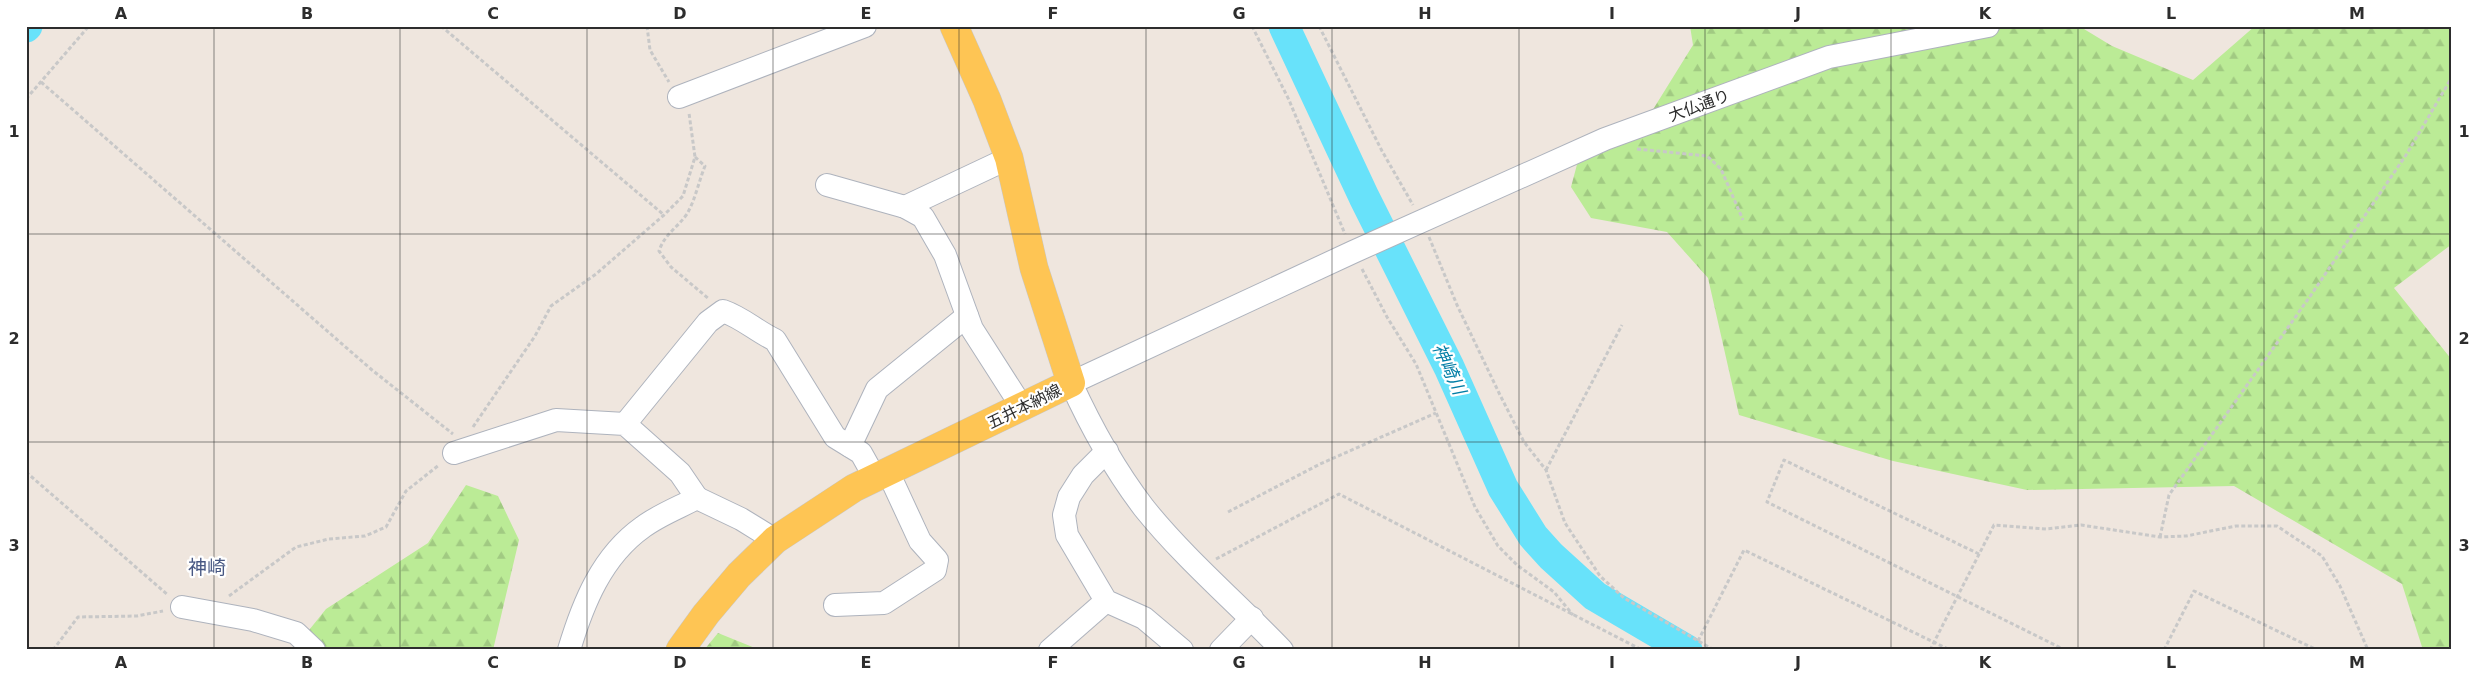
<svg xmlns="http://www.w3.org/2000/svg" width="2478" height="676" viewBox="0 0 2478 676" font-family="'DejaVu Sans','Noto Sans JP',sans-serif">
	<style>
		.forest { fill: url(#forest-firs) }
		.lines { fill: none; stroke-linecap: round; stroke-linejoin: round }
		.river { stroke: #68e2fa; stroke-width: 31 }
		.minor-casing { stroke: #aeb3bd; stroke-width: 24 }
		.major-casing { stroke: #c8c8c8; stroke-width: 29 }
		.path { stroke: #c8c8c8; stroke-width: 3; stroke-dasharray: 4 2.5; stroke-linecap: butt }
		.minor { stroke: #fff; stroke-width: 22 }
		.major { stroke: #fec554; stroke-width: 28 }
		.grid { fill: none; stroke: #2d2d2d; stroke-width: 1; stroke-opacity: 0.55 }
		.labels { text-anchor: middle; stroke-width: 4.5; stroke-linejoin: round; paint-order: stroke }
		.street-label { font-size: 16px; fill: #2d2d2d; stroke: #fff }
		.water-label { font-size: 18px; font-style: italic; fill: #017da5; stroke: #fff }
		.quarter-label { font-size: 19px; fill: #485883; stroke: #fff }
		.neatline { fill: none; stroke: #2d2d2d; stroke-width: 2 }
		.grid-label { font-size: 16px; text-anchor: middle; font-weight: bold; fill: #2d2d2d }
	</style>
	<defs>
		<pattern id="forest-firs" width="22" height="20" patternUnits="userSpaceOnUse" patternTransform="scale(1.25)"><rect width="22" height="20" fill="#bbeb96"/><path d="M5 1l3.5 6h-7zM16 11l3.5 6h-7z" fill="#a1ca82"/></pattern>
	</defs>
	<rect width="100%" height="100%" fill="#efe6de"/>
	<!-- forest -->
	<g class="forest">
		<path d="M 1690,26 L 2079,26 L 2112,46 L 2193,80 L 2255,26 L 2452,26 L 2452,244 L 2394,288 L 2452,360 L 2452,650 L 2423,650 L 2402,584 L 2234,486 L 2027,490 L 1893,461 L 1739,415 L 1708,278 L 1667,232 L 1591,218 L 1571,187 L 1579,157 L 1644,124 L 1693,45 Z"/>
		<path d="M 466,485 L 498,496 L 519,540 L 493,650 L 293,650 L 326,609 L 428,543 Z"/>
		<path d="M 718,633 L 760,650 L 704,650 Z"/>
	</g>
	<g class="lines">
		<!-- river -->
		<g class="river">
			<path d="M 1284,26 L 1364,197 L 1449,367 L 1503,488 L 1533,536 L 1551,556 L 1595,596 L 1687,650"/>
			<path d="M 26,27 L 27,26"/>
		</g>
		<!-- minor casing -->
		<g class="minor-casing">
			<g id="minor">
				<path d="M 679,97 L 865,26"/>
				<path d="M 827,185 L 905,207 L 923,217 L 945,255 L 972,329 L 1022,407"/>
				<path d="M 905,207 L 1009,158"/>
				<path d="M 625,424 L 708,322 L 723,311 C 743,318 756,331 775,340 L 835,437 L 861,453 L 875,478"/>
				<path d="M 850,446 L 877,389 L 967,316"/>
				<path d="M 1107,451 L 1083,475 L 1069,497 L 1064,515 L 1067,535 L 1106,601 L 1144,618 L 1182,650"/>
				<path d="M 454,453 L 556,420 L 625,424 L 680,473 L 697,498"/>
				<path d="M 835,605 L 884,603 L 935,570 L 937,560 L 920,541 L 888,472"/>
				<path d="M 182,607 L 253,620 L 296,633 L 314,650"/>
				<path d="M 569,650 C 583,603 602,556 643,527 C 659,515 680,507 697,498 L 741,519 L 775,540"/>
				<path d="M 1050,650 L 1106,601"/>
				<path d="M 1221,650 L 1252,618"/>
				<path d="M 1282,650 C 1237,603 1185,559 1144,508 C 1115,470 1091,427 1071,383 L 1353,252 L 1605,139 L 1829,57 L 1988,26"/>
			</g>
		</g>
		<!-- major casing -->
		<g class="major-casing">
			<path id="major" d="M 680,650 L 706,614 L 739,575 L 775,540 L 854,488 L 1071,383 L 1034,268 L 1009,158 L 987,100 L 954,26"/>
		</g>
		<!-- path -->
		<g class="path">
			<path d="M 441,26 L 664,215"/>
			<path d="M 647,26 L 650,50 L 669,82"/>
			<path d="M 1252,26 L 1289,100 L 1345,234"/>
			<path d="M 1319,26 L 1382,151 L 1413,205"/>
			<path d="M 41,82 L 372,370 L 453,434"/>
			<path d="M 26,99 L 89,26"/>
			<path d="M 1637,149 L 1707,156 L 1721,169 L 1743,220"/>
			<path d="M 695,157 L 705,166 C 699,181 695,200 687,214 C 677,228 664,235 659,251 L 671,267 L 709,299"/>
			<path d="M 1429,237 L 1457,305 L 1500,395 L 1524,442 L 1546,470 L 1565,523 L 1600,576 L 1624,598 L 1714,650"/>
			<path d="M 1362,269 L 1387,317 L 1416,364 L 1475,507 L 1498,546 L 1517,565 L 1554,592 L 1573,615"/>
			<path d="M 473,427 L 535,336 L 551,306 L 596,274 L 664,215 L 683,196 L 695,157 L 689,113"/>
			<path d="M 1546,470 L 1622,325"/>
			<path d="M 26,472 L 168,595"/>
			<path d="M 1228,512 L 1320,464 L 1436,413"/>
			<path d="M 2160,537 L 2169,495 L 2311,295 L 2406,155 L 2452,77"/>
			<path d="M 1979,554 L 1784,460 L 1767,502 L 2065,650"/>
			<path d="M 1216,559 L 1339,494 L 1642,650"/>
			<path d="M 229,596 L 296,547 L 329,539 L 365,536 L 386,527 L 406,491 L 439,465"/>
			<path d="M 1698,641 L 1744,550 L 1950,650"/>
			<path d="M 53,650 L 78,617 L 137,616 L 163,611"/>
			<path d="M 1930,650 L 1994,525 L 2046,529 L 2081,525 L 2160,537 L 2186,536 L 2236,526 L 2277,526 L 2322,556 L 2340,586 L 2368,650"/>
			<path d="M 2164,650 L 2194,591 L 2317,650"/>
		</g>
		<!-- minor -->
		<use href="#minor" class="minor"/>
		<!-- major -->
		<use href="#major" class="major"/>
	</g>
	<!-- grid -->
	<path class="grid" d="M 214,26 L 214,650M 400,26 L 400,650M 587,26 L 587,650M 773,26 L 773,650M 959,26 L 959,650M 1146,26 L 1146,650M 1332,26 L 1332,650M 1519,26 L 1519,650M 1705,26 L 1705,650M 1891,26 L 1891,650M 2078,26 L 2078,650M 2264,26 L 2264,650M 26,234 L 2452,234M 26,442 L 2452,442"/>
	<g class="labels">
		<!-- street labels -->
		<g class="street-label">
			<text transform="translate(1699 105) rotate(-20)" y="6">大仏通り</text>
			<text transform="translate(1024 406) rotate(-26)" y="6">五井本納線</text>
		</g>
		<!-- water labels -->
		<g class="water-label">
			<text transform="translate(1449 369) rotate(65)" y="6">神崎川</text>
		</g>
		<!-- quarter labels -->
		<g class="quarter-label">
			<text x="207" y="574">神崎</text>
		</g>
	</g>
	<!-- border -->
	<rect width="2478" height="676" fill="none" stroke="#ffffff" stroke-width="55"/>
	<rect x="28" y="28" width="2422" height="620" class="neatline"/>
	<g class="grid-label">
		<text x="121" y="19">A</text>
		<text x="307" y="19">B</text>
		<text x="493" y="19">C</text>
		<text x="680" y="19">D</text>
		<text x="866" y="19">E</text>
		<text x="1053" y="19">F</text>
		<text x="1239" y="19">G</text>
		<text x="1425" y="19">H</text>
		<text x="1612" y="19">I</text>
		<text x="1798" y="19">J</text>
		<text x="1985" y="19">K</text>
		<text x="2171" y="19">L</text>
		<text x="2357" y="19">M</text>
		<text x="14" y="137">1</text>
		<text x="2464" y="137">1</text>
		<text x="14" y="344">2</text>
		<text x="2464" y="344">2</text>
		<text x="14" y="551">3</text>
		<text x="2464" y="551">3</text>
		<text x="121" y="668">A</text>
		<text x="307" y="668">B</text>
		<text x="493" y="668">C</text>
		<text x="680" y="668">D</text>
		<text x="866" y="668">E</text>
		<text x="1053" y="668">F</text>
		<text x="1239" y="668">G</text>
		<text x="1425" y="668">H</text>
		<text x="1612" y="668">I</text>
		<text x="1798" y="668">J</text>
		<text x="1985" y="668">K</text>
		<text x="2171" y="668">L</text>
		<text x="2357" y="668">M</text>
	</g>
</svg>
